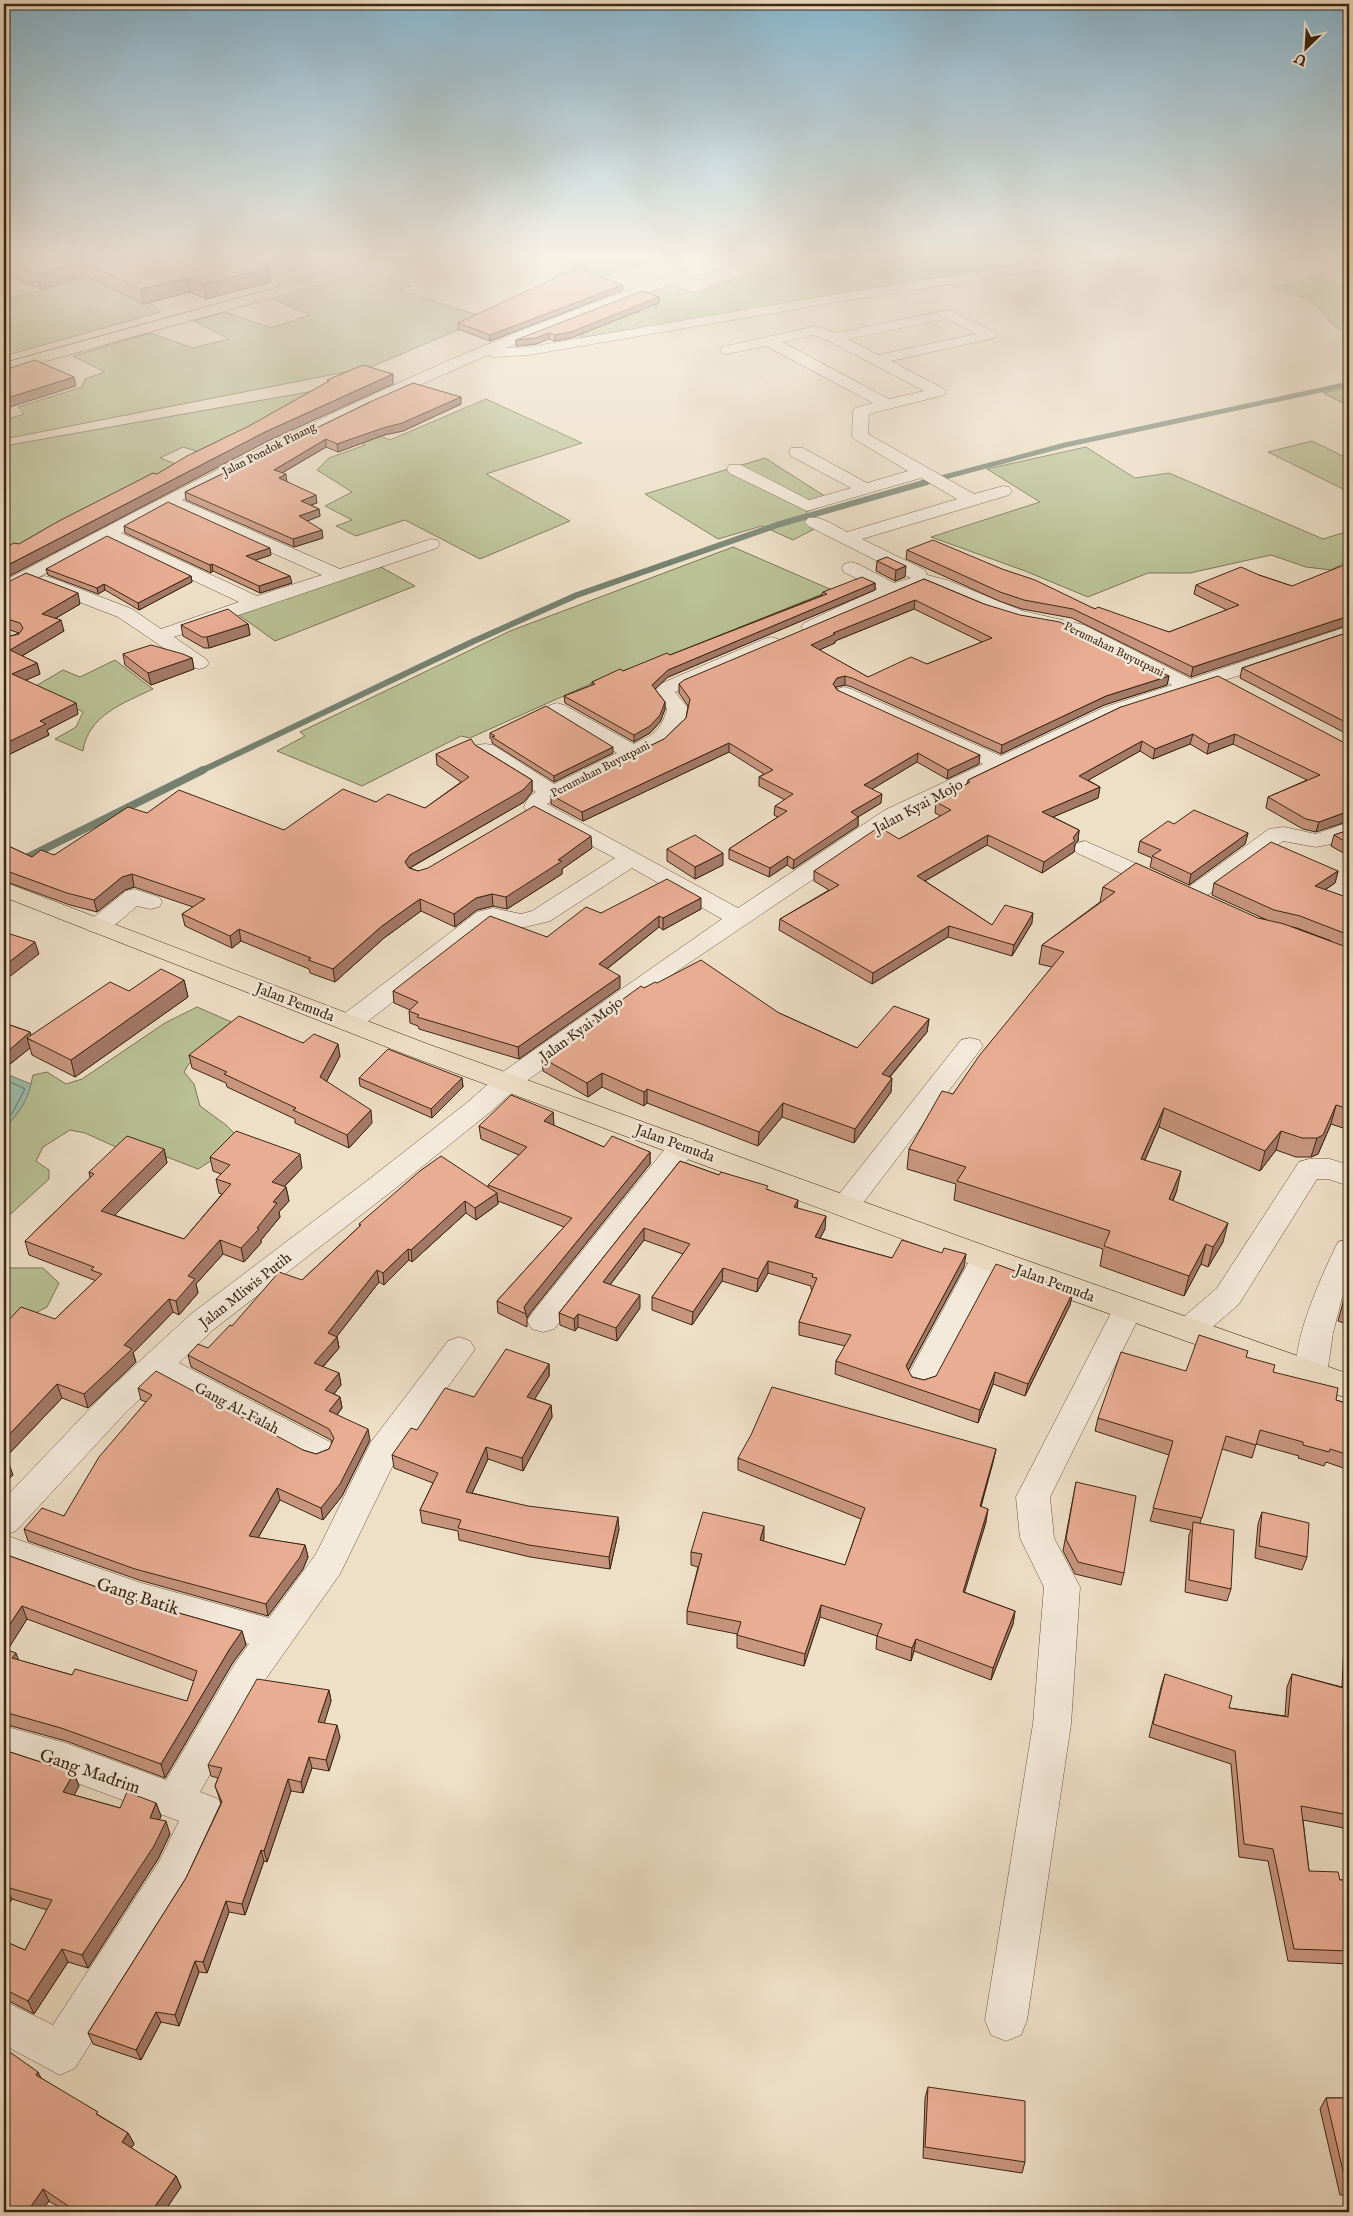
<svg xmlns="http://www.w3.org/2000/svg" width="1353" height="2216" viewBox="0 0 1353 2216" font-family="'IM FELL English',serif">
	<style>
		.green { fill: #b9c195; stroke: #7b7454 }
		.water { fill: #9bbdae; stroke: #758170 }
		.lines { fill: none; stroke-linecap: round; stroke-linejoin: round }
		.shore { stroke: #6c7260; stroke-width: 1 }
		.stream-far2 { stroke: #758170; stroke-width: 5 }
		.stream-far1 { stroke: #758170; stroke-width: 6 }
		.stream { stroke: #758170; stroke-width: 8 }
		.minor-casing { stroke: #69553f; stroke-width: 1 }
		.major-casing { stroke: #3d2712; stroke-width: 1 }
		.minor { fill: #f4eadb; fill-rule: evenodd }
		.major { fill: #eedfc7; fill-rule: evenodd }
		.wall { fill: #c8957f; stroke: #3d2712; fill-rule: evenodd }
		.shaded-wall { fill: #a37968; stroke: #3d2712 }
		.building { fill: #e9ad94; stroke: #3d2712; fill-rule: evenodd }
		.labels { text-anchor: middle; stroke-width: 5; stroke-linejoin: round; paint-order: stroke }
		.far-street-label { font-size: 12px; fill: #3d2712; stroke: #f4eadb }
		.street-label { font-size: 15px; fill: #3d2712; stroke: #f4eadb }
		.near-street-label { font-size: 18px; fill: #3d2712; stroke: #f4eadb }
	</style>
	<rect width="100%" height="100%" fill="#eedfc7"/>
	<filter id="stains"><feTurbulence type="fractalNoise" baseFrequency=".004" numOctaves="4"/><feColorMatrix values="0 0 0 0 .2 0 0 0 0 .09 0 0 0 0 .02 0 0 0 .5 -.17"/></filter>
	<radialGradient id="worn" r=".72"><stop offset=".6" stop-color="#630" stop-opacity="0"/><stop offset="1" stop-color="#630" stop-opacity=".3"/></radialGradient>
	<!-- green -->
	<g class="green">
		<path d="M 592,257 L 663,257 L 579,284 L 555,275 L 571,269 L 575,263 Z"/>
		<path d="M 752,257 L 1011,257 L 1028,264 L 579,338 L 586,331 L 625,317 L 601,309 L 613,305 L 639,313 L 657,307 L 636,298 L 670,285 L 694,293 L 757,271 L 734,262 Z"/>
		<path d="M 367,270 L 412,286 L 401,290 L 486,318 L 371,367 L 4,439 L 4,420 L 24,414 L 18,407 L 82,387 L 85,379 L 105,372 L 73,356 L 150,333 L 193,348 L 229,339 L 194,321 L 225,312 L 271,328 L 310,315 L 270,298 Z"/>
		<path d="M 1318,276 L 1337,286 L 1349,288 L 1349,332 C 1329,328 1329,316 1315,305 C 1305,296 1287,292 1274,288 Z"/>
		<path d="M 90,277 L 153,305 L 161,312 L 4,356 L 4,300 Z"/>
		<path d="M 1349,388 L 1349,406 L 1323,393 Z"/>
		<path d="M 325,389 L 206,454 L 183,447 L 160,458 L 181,466 L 4,557 L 4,446 Z"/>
		<path d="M 486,399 L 582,443 L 486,474 L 570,521 L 480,559 L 405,520 L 356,536 L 336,526 L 352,520 L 325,506 L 352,492 L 317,470 L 329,458 L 365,445 L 347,436 L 359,427 L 390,440 Z"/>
		<path d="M 1312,441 L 1349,459 L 1349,492 L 1268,452 Z"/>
		<path d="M 1086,447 L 1135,478 L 1169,473 L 1323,539 L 1349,531 L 1349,560 L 1331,570 L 1306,567 L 1271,555 L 1190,573 L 1148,573 L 1088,597 L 1025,571 L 931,537 L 1040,502 L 987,469 Z"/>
		<path d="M 765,458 L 834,502 L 806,512 L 822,525 L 793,540 L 762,526 L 718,539 L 645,494 Z"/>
		<path d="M 733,547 L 832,590 L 646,665 L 617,672 L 470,738 L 461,736 L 362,786 L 277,751 L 305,736 L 300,732 L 510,631 Z"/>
		<path d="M 379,566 L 415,586 L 275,641 L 239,615 Z"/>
		<path d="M 115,660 L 153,689 C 124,703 88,715 83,751 L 55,739 L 76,727 L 83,712 L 34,687 L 63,670 L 80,677 Z"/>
		<path d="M 197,1007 L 236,1024 L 188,1065 L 184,1072 L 194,1084 L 200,1106 L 226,1125 L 239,1138 L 222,1154 L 198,1169 L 154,1152 L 116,1147 L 85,1133 L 70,1130 L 43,1147 L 36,1161 L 49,1170 L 49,1179 L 4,1220 L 4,1128 C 21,1112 28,1098 33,1075 L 47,1072 L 66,1084 L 82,1079 L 165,1023 Z"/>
		<path d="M 4,1268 L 43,1268 L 59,1283 L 47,1307 L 4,1329 Z"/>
	</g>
	<!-- water -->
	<path class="water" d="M 4,1073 L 31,1084 C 27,1102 17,1116 4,1128 Z"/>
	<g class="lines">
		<!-- shore -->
		<path class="shore" d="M 4,1079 L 25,1089 L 11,1115 L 4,1121"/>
		<!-- stream-far2 -->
		<path class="stream-far2" d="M 922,483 L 1065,445 L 1349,384"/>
		<!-- stream-far1 -->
		<path class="stream-far1" d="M 201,771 L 474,641 L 577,595 L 780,524 L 927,482"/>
		<!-- stream -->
		<path class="stream" d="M 4,869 L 203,770"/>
		<!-- minor casing -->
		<g class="minor-casing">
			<g id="minor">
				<path d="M 523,257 C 536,257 553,256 562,266 L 555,270 L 525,260 Z"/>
				<path d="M 726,257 L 747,257 L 745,260 L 649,292 L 505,348 L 529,347 L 843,293 L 1071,257 L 1104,257 L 1097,261 L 843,301 L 529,355 L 494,357 L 488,355 L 370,407 L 182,500 L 340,569 L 431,539 L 437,540 L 440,544 L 437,548 L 174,637 L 206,659 L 209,663 L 206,667 L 199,669 L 192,667 L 118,617 L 38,586 L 36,582 L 38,578 L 45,576 L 52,578 L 132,609 L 161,629 L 239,602 L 108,540 L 11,592 L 4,594 L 4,581 C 150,503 298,426 450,360 C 541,321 633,288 726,257 ZM 169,507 L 322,575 L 257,596 L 121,533 Z"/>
				<path d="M 948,310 L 995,332 L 997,335 L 995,338 L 990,339 L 891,361 L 944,389 L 946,392 L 944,395 L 869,414 L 868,434 L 974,494 L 1003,486 L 1009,487 L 1012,491 L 1009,495 L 862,539 L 925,570 L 927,575 L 947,580 L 1023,611 L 1084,625 L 1191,679 L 1349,626 L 1349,639 L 1119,715 L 901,820 L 683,967 L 517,1088 L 489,1113 L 392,1191 L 213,1330 L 179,1363 L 330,1442 L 335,1451 L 330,1460 L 318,1464 L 306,1460 L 159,1381 L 126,1412 L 16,1531 L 5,1535 L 138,1582 L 269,1618 L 316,1554 L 371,1442 L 448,1341 L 459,1337 L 470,1341 L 475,1349 L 396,1459 L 340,1574 L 260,1687 L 200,1792 L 218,1799 L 224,1812 L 188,1888 L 75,2068 L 60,2075 L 4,2045 L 4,2001 L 53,2025 L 160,1860 L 179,1821 L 66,1779 L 4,1760 L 4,1726 L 66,1743 L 166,1780 L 234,1665 L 249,1644 L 138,1612 L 4,1564 L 4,1499 L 104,1394 L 191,1314 L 372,1177 L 469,1101 L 497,1076 L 722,919 L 632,868 L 550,921 L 521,928 L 494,923 L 358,1029 L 349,1031 L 340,1029 L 336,1023 L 340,1017 L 477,912 L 493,908 L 521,914 L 532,911 L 615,858 L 527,812 L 524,807 C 527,800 529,796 536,792 L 477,755 L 474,750 L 477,745 L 485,744 L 493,745 L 554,784 L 617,753 L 550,713 L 547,709 L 550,705 L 557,703 L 564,705 L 634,744 C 653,735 661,731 667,709 L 654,692 L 660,684 L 764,639 L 771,637 L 778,639 L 781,643 L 778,647 L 675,692 L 688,708 L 684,727 L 663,747 L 547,804 L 738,908 L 885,810 L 983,764 L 837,697 L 834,693 L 837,689 L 844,687 L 851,689 L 1001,756 L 1105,707 L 1172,685 L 1070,633 L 998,615 L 928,586 L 895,596 L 818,631 L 811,633 L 804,631 L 801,627 L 804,623 L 877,589 L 844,572 L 842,568 L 844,564 L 851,562 L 858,564 L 894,583 L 911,578 L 808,526 L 805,522 L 808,518 C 821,515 835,526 847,532 L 957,499 L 921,478 L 807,511 L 729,473 L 727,469 L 729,465 L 741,465 L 809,500 L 851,488 L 791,456 L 789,452 L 791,448 L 803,448 L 867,483 L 908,471 L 854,439 L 852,436 L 853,411 L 855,408 L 873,403 L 766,346 L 727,354 L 722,353 L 720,350 L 722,347 L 816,326 L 836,333 ZM 946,319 L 976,334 L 878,355 L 848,339 ZM 814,335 L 829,341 L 924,391 L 889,399 L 782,342 Z"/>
				<path d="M 1349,822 L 1349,838 L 1336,843 L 1316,847 L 1283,841 L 1198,902 L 1190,904 L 1182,902 L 1178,897 L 1182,892 L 1269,829 L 1284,827 L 1316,834 Z"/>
				<path d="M 1085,841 L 1171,879 L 1175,884 L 1171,889 L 1163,891 L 1155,889 L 1077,853 L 1073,848 L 1077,843 Z"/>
				<path d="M 134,889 L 159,897 L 162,902 L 159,907 L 150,909 L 137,906 C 123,917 109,936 89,931 L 86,926 L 89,921 L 126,891 Z"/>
				<path d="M 970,1038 L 979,1040 L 983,1046 L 856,1212 L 846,1215 L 836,1212 L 831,1205 L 836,1198 L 961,1040 Z"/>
				<path d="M 683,1137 L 693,1139 L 697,1146 L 693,1153 L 554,1329 L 543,1332 L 532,1329 L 527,1321 L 532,1313 L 673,1139 Z"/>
				<path d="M 1309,1159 L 1330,1159 L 1349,1165 L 1349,1186 L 1328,1179 L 1317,1179 L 1239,1304 L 1200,1338 L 1189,1342 L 1178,1338 L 1173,1330 L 1178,1322 L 1217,1288 L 1299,1162 Z"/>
				<path d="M 1349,1239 L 1349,1283 L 1342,1298 L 1333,1333 L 1327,1374 L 1322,1383 L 1311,1386 L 1300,1383 C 1285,1355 1321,1278 1334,1250 L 1338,1242 Z"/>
				<path d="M 986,1247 L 997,1250 L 1001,1258 L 938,1379 L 933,1388 L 922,1391 L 911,1388 L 906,1379 L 975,1250 Z"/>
				<path d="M 1128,1298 L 1139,1301 L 1143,1309 L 1050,1497 L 1054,1538 L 1080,1587 L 1071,1724 L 1027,2020 L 1021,2035 L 1006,2041 L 991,2035 L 985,2020 L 1033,1724 L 1044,1587 L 1020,1538 L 1016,1497 L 1113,1309 L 1117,1301 Z"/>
			</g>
		</g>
		<!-- major casing -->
		<g class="major-casing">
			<g id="major">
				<path d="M 387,257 L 409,257 L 407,260 L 4,373 L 4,363 Z"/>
				<path d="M 4,882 L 425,1043 L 997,1250 L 1349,1374 L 1349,1399 L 975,1266 L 407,1055 L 4,897 Z"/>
			</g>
		</g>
		<!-- minor -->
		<use href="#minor" class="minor"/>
		<!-- major -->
		<use href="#major" class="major"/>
	</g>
	<!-- wall -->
	<g class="wall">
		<path d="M 239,257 L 271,282 L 206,299 L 190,292 L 144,304 L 86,276 L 41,289 L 5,274 L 4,267 L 4,260 Z"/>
		<path d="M 623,290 L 490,341 L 458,329 L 458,323 Z"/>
		<path d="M 659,303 L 571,338 L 555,341 L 549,339 L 536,344 L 516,346 L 516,340 Z"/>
		<path d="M 370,402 L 461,404 L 403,431 L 384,435 L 338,452 L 326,447 L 282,473 L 286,481 L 317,503 L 311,505 L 319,509 L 320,516 L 307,521 L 323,538 L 294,547 L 186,500 L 185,492 Z"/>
		<path d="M 124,526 L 271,555 L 255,560 L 292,583 L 260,593 L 213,571 L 211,573 L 125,533 Z"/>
		<path d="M 907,550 L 1169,632 L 1227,610 L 1194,594 L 1196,585 L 1259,575 L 1292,586 L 1191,677 L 1072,618 L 1022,609 L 999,601 L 906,559 Z"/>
		<path d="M 887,557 L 905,577 L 895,581 L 876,571 L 877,561 Z"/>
		<path d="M 46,569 L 191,576 L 192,582 L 139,610 L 105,590 L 98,594 L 48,575 Z"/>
		<path d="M 924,579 L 984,604 L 1169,676 L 1167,685 L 1104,705 L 1001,754 L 852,687 L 845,685 L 836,687 L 836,688 L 837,690 L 979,764 L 947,779 L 917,762 L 872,789 L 881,803 L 858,817 L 858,826 L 793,869 L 787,865 L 769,877 L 729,859 L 729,849 L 778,817 L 774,815 L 775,806 L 785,800 L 759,786 L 759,777 L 764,774 L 729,752 L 583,821 L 551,804 L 551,795 L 664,739 L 686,718 L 688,706 L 679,693 L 679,684 ZM 914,609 L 982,642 L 927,664 L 868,677 L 819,650 L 835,643 L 835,641 Z"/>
		<path d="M 875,583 L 875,590 L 668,677 L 655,689 L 665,702 L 665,709 L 660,722 L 650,733 L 634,742 L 565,703 L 564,696 L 592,685 L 592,682 L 670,655 L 822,595 L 823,592 Z"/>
		<path d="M 4,584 L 80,604 L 56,618 L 64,631 L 22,656 L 37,663 L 40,674 L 26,680 L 78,714 L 47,730 L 49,735 L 4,757 L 4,633 L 11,636 L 19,633 L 4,628 Z"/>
		<path d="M 248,624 L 250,635 L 209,648 L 204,648 L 183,636 L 181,625 Z"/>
		<path d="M 1349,632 L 1349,735 L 1240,678 L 1242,668 Z"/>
		<path d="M 123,654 L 192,658 L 194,669 L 151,685 L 125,665 Z"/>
		<path d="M 1121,707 L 1343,742 L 1316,832 L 1303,829 L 1266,808 L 1268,797 L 1307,780 L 1233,744 L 1207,754 L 1190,744 L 1153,759 L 1140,751 L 1088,780 L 1100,787 L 1098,798 L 1053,817 L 1079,830 L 1078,841 L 1075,844 L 1074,852 L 1042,873 L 987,845 L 925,881 L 992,925 L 1032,923 L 1012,956 L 948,937 L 872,984 L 779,930 L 780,919 L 829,890 L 814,881 L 814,871 L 899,839 L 941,816 L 935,813 L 936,802 L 967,784 L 968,780 Z"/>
		<path d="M 490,733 L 613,753 L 554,782 L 492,743 L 492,740 L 490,738 Z"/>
		<path d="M 475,745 L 532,780 L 532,792 L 524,802 L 410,868 L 418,871 L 592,848 L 562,869 L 562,874 L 507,909 L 493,906 L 477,910 L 455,927 L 421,911 L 384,938 L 335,982 L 310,973 L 309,969 L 241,941 L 232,948 L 185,926 L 182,914 L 193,907 L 134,887 L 125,890 L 97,912 L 70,905 L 4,881 L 4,844 L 32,857 L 54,855 L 147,813 L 284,830 L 376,802 L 425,808 L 461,782 L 437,765 L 436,754 Z"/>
		<path d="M 1174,824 L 1248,833 L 1245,844 L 1189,885 L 1150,867 L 1152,858 L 1138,852 L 1140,841 Z"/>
		<path d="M 1349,830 L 1349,856 L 1331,846 L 1334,835 Z"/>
		<path d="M 667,849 L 723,865 L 695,879 L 667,861 Z"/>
		<path d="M 1338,871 L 1335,883 L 1325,890 L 1349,898 L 1349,944 L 1347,947 L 1349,948 L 1349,1130 L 1331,1124 L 1318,1154 L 1311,1157 L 1296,1157 L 1276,1150 L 1260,1171 L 1159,1127 L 1145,1160 L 1177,1190 L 1173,1201 L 1223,1242 L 1208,1267 L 1201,1264 L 1184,1296 L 1100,1266 L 1103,1249 L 954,1200 L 956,1184 L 907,1169 L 909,1149 L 953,1094 L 1052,967 L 1039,964 L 1042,945 L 1100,902 L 1103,887 L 1267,920 L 1212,895 L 1214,883 ZM 1292,927 L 1297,928 L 1331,941 Z"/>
		<path d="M 701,909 L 663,930 L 659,927 L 607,969 L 620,988 L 519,1059 L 419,1029 L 418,1026 L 410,1023 L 409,1011 L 410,1010 L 394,1003 L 393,991 L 547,937 L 601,913 Z"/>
		<path d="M 184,980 L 188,997 L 75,1077 L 32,1055 L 30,1048 L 10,1064 L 4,1062 L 4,1023 L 30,1032 L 31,1036 L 129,991 Z"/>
		<path d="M 657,983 L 779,1013 L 857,1048 L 929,1019 L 927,1032 L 890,1077 L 891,1092 L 854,1143 L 782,1117 L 758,1146 L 647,1103 L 644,1106 L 602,1087 L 588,1097 L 543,1071 L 542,1058 L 644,988 Z"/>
		<path d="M 303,1043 L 340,1056 L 326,1082 L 372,1123 L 349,1148 L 295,1123 L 295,1119 L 227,1087 L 226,1083 L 192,1068 L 189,1055 Z"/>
		<path d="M 359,1078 L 462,1078 L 463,1087 L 432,1118 L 360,1086 Z"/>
		<path d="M 553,1112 L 553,1125 L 604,1147 L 650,1152 L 650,1164 L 531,1312 L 527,1318 L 527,1327 L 498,1313 L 497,1301 L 564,1227 L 498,1201 L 498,1204 L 476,1220 L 466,1213 L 412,1262 L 409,1260 L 384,1285 L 379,1282 L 337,1336 L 339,1348 L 323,1367 L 339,1373 L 341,1385 L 334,1394 L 340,1397 L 342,1408 L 337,1415 L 370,1440 L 342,1496 L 323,1520 L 280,1500 L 258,1538 L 305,1545 L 308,1557 L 303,1569 L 268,1616 L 139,1580 L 28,1541 L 24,1529 L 64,1516 L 146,1402 L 141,1400 L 138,1388 L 303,1450 L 316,1454 L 329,1449 L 332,1443 L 331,1440 L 191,1367 L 188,1355 L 208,1348 L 232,1326 L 302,1280 L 360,1226 L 359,1224 L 488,1187 L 488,1185 L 519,1155 L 481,1139 L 479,1126 Z"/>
		<path d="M 164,1149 L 167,1163 L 114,1215 L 184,1239 L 222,1194 L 219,1193 L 216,1179 L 221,1174 L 213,1171 L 210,1157 L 302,1168 L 284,1187 L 286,1187 L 289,1201 L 279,1212 L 280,1217 L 261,1240 L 261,1243 L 244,1262 L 223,1254 L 196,1284 L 198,1293 L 179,1315 L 173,1312 L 133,1353 L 136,1362 L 88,1408 L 62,1398 L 4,1459 L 13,1475 L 4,1483 L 4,1325 L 55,1319 L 95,1281 L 94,1280 L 29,1255 L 25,1241 L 90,1178 L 89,1172 Z"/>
		<path d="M 680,1161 L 719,1175 L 768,1190 L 797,1208 L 825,1229 L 820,1238 L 892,1258 L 964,1267 L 908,1371 L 912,1377 L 924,1380 L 936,1376 L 1073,1292 L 1070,1305 L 1025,1396 L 993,1384 L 978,1423 L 835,1374 L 836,1361 L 845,1346 L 799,1335 L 799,1322 L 812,1290 L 811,1289 L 811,1286 L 768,1273 L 757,1292 L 722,1281 L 692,1325 L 652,1310 L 652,1297 L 683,1254 L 644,1240 L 610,1285 L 640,1308 L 617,1341 L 578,1327 L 575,1331 L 560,1325 L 559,1313 Z"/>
		<path d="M 1349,1282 L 1349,1325 L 1338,1321 L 1344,1299 Z"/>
		<path d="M 1246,1357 L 1273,1372 L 1336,1400 L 1349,1404 L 1349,1470 L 1326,1462 L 1324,1466 L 1298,1458 L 1299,1456 L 1256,1444 L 1252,1458 L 1222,1449 L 1200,1523 L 1231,1589 L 1227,1601 L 1185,1592 L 1189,1535 L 1191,1530 L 1150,1521 L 1169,1455 L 1095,1431 L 1098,1418 L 1186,1371 Z"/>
		<path d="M 549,1364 L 549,1376 L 534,1399 L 551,1405 L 552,1417 L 523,1471 L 488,1459 L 472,1493 L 619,1529 L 610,1569 L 530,1557 L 459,1540 L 458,1531 L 422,1523 L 420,1510 L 433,1483 L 394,1468 L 392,1455 L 417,1430 L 474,1397 Z"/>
		<path d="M 996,1449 L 993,1462 L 981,1507 L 986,1522 L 964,1592 L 1015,1611 L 1013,1624 L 991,1680 L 914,1651 L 911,1661 L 876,1649 L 877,1636 L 820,1617 L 804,1666 L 737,1648 L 737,1634 L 687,1624 L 687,1611 L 698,1567 L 691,1565 L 691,1552 L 764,1538 L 763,1541 L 845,1565 L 861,1519 L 738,1470 L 738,1458 Z"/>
		<path d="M 1076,1482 L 1124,1573 L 1121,1585 L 1075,1574 L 1063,1551 Z"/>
		<path d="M 1262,1512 L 1307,1557 L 1302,1570 L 1255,1558 L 1258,1524 Z"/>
		<path d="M 4,1554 L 133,1600 L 242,1631 L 246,1645 L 232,1664 L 165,1778 L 66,1741 L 4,1724 L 4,1725 ZM 27,1619 L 194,1681 L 187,1701 L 72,1675 L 18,1660 L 7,1650 Z"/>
		<path d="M 1349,1613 L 1349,1829 L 1303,1820 L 1309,1871 L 1340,1880 L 1349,1880 L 1349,1964 L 1288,1961 L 1268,1861 L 1239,1857 L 1231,1764 L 1149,1737 L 1161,1687 L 1165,1674 L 1229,1708 L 1285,1716 L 1287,1687 L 1292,1674 L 1342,1687 L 1345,1625 Z"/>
		<path d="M 329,1690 L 331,1701 L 324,1723 L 340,1737 L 329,1771 L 312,1768 L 303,1793 L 291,1791 L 267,1862 L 264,1861 L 245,1915 L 229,1912 L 207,1973 L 199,1972 L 179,2026 L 161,2022 L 141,2060 L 93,2044 L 88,2033 L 186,1878 L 221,1803 L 215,1786 L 218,1778 L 211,1776 L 208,1765 Z"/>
		<path d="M 4,1750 L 74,1773 L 79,1786 L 74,1795 L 120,1808 L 156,1803 L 161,1816 L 159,1820 L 170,1834 L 158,1859 L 88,1968 L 68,1962 L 34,2014 L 5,1999 L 4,2000 L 4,1941 L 25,1950 L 47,1910 L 12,1899 L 4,1912 Z"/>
		<path d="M 41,2078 L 100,2116 L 128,2133 L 134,2144 L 131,2148 L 176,2176 L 181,2187 L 164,2212 L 67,2212 L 49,2201 L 41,2212 Z"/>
		<path d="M 928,2087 L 1025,2162 L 1022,2173 L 923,2158 L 925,2098 Z"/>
		<path d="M 1326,2098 L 1349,2098 L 1349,2195 L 1340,2195 L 1320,2109 Z"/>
	</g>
	<!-- shaded-wall -->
	<g class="shaded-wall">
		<path d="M 83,262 L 86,276 L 41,289 L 38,274 Z"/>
		<path d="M 269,268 L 271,282 L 206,299 L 204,284 Z"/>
		<path d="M 188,278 L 190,292 L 144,304 L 141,289 Z"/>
		<path d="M 623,285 L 623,290 L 490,341 L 490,335 Z"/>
		<path d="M 659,297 L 659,303 L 571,338 L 555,341 L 555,335 Z"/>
		<path d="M 549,333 L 549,339 L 536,344 L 516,346 L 516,340 Z"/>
		<path d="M 393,374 L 393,384 L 266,442 L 4,579 L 4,567 L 265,432 Z"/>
		<path d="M 74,377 L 76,386 L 4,409 L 4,399 Z"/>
		<path d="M 461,397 L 461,404 L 403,431 L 384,435 L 338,452 L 337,444 Z"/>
		<path d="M 326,439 L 326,447 L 275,477 L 274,470 Z"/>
		<path d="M 286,474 L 287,482 L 279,478 Z"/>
		<path d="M 316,495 L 317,503 L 302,508 L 301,501 Z"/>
		<path d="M 319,509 L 320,516 L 300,524 L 299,516 Z"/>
		<path d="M 322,530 L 323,538 L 294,547 L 293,539 Z"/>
		<path d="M 270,548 L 271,555 L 247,563 L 246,556 Z"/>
		<path d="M 212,564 L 213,571 L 211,573 L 210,565 Z"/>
		<path d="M 906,566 L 905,577 L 895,581 L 896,570 Z"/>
		<path d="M 191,576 L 192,582 L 139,610 L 138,603 Z"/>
		<path d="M 290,576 L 292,583 L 260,593 L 259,586 Z"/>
		<path d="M 875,583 L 875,590 L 668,677 L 652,692 L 652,685 L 668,670 Z"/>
		<path d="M 104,584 L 105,590 L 98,594 L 97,588 Z"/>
		<path d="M 78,593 L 80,604 L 44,625 L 42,614 Z"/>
		<path d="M 915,600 L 914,609 L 835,641 L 835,643 L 810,654 L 811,645 L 833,633 Z"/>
		<path d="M 1349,616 L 1349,625 L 1191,677 L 1193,667 Z"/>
		<path d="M 61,620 L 64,631 L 13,661 L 10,650 Z"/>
		<path d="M 248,624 L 250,635 L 209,648 L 207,637 Z"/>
		<path d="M 192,658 L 194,669 L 151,685 L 148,673 Z"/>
		<path d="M 37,663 L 40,674 L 15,685 L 12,674 Z"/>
		<path d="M 845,676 L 845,685 L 836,687 L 832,693 L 833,684 L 837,678 Z"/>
		<path d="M 1169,676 L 1167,685 L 1104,705 L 1001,754 L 1002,745 L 1106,696 Z"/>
		<path d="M 665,702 L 665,709 L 660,722 L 650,733 L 634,742 L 634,735 Z"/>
		<path d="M 76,703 L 78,714 L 47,730 L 49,735 L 4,757 L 4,744 L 40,721 Z"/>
		<path d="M 1193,734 L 1190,744 L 1153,759 L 1155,749 Z"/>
		<path d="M 1235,734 L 1233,744 L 1207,754 L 1209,744 Z"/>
		<path d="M 1142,741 L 1140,751 L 1078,786 L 1079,776 Z"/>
		<path d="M 729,743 L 729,752 L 583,821 L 582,812 Z"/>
		<path d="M 613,747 L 613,753 L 554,782 L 554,776 Z"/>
		<path d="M 918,753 L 917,762 L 864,794 L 864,785 Z"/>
		<path d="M 980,755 L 979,764 L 947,779 L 948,770 Z"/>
		<path d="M 532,780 L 532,792 L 524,802 L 411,867 L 406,874 L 405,862 L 410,855 Z"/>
		<path d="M 1100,787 L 1098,798 L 1041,822 L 1042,812 Z"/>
		<path d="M 882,794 L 881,803 L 858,817 L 858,826 L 793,869 L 794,860 L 851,812 Z"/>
		<path d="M 1349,811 L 1349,821 L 1316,832 L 1319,822 Z"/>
		<path d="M 1079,830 L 1078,841 L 1075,844 L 1074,852 L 1042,873 L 1044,862 L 1073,838 Z"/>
		<path d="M 1248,833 L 1245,844 L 1189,885 L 1191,874 Z"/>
		<path d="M 988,835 L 987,845 L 916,886 L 917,876 Z"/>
		<path d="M 591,836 L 592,848 L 562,869 L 562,874 L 507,909 L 506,897 Z"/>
		<path d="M 723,853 L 723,865 L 695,879 L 695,867 Z"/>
		<path d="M 788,856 L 787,865 L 769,877 L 770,868 Z"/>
		<path d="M 1338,871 L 1335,883 L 1312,898 L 1315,886 Z"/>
		<path d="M 132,874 L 134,887 L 125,890 L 97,912 L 94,900 L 122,877 Z"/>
		<path d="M 492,894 L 493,906 L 477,910 L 455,927 L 454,914 L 476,898 Z"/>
		<path d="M 701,898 L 701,909 L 663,930 L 663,918 Z"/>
		<path d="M 420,899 L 421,911 L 384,938 L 335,982 L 333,969 L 382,926 Z"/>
		<path d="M 1033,913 L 1032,923 L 1012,956 L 1014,945 Z"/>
		<path d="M 659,916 L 659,927 L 599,975 L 599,964 Z"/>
		<path d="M 949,926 L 948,937 L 872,984 L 873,973 Z"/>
		<path d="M 239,929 L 241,941 L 232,948 L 230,936 Z"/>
		<path d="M 35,942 L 39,954 L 4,981 L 4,966 Z"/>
		<path d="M 620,976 L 620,988 L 519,1059 L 518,1047 Z"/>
		<path d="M 184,980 L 188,997 L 75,1077 L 71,1060 Z"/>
		<path d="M 929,1019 L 927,1032 L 880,1088 L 882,1074 Z"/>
		<path d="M 30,1032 L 32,1041 L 27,1038 L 30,1048 L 10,1064 L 7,1052 Z"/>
		<path d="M 338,1044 L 340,1056 L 322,1090 L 320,1077 Z"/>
		<path d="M 602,1073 L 602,1087 L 588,1097 L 587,1083 Z"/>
		<path d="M 462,1078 L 463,1087 L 432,1118 L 431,1109 Z"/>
		<path d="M 892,1078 L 891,1092 L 854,1143 L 855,1129 Z"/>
		<path d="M 647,1089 L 647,1103 L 644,1106 L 644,1092 Z"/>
		<path d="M 783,1103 L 782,1117 L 758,1146 L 759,1132 Z"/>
		<path d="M 1336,1105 L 1331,1124 L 1318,1154 L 1311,1157 L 1317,1138 Z"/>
		<path d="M 1164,1108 L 1159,1127 L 1137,1178 L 1141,1159 Z"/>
		<path d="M 371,1110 L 372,1123 L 349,1148 L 347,1135 Z"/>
		<path d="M 553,1112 L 554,1125 L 545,1134 L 544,1121 Z"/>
		<path d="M 1281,1131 L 1276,1150 L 1260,1171 L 1265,1151 Z"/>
		<path d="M 164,1149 L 167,1163 L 105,1225 L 101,1211 Z"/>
		<path d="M 650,1152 L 650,1164 L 531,1312 L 527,1318 L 524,1307 L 530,1299 Z"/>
		<path d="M 300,1154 L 302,1168 L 275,1196 L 272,1182 Z"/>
		<path d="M 1181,1171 L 1177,1190 L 1165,1219 L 1169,1199 Z"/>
		<path d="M 286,1187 L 289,1201 L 279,1212 L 280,1217 L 261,1240 L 261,1243 L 244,1262 L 241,1248 L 257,1228 L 273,1202 Z"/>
		<path d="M 497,1193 L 498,1204 L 476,1220 L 475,1208 Z"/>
		<path d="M 798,1200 L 797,1212 L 794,1207 Z"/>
		<path d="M 465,1201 L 466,1213 L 412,1262 L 411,1250 Z"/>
		<path d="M 826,1216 L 825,1229 L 814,1249 L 815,1237 Z"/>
		<path d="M 1228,1223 L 1223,1242 L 1208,1267 L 1213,1247 Z"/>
		<path d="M 644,1228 L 644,1240 L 603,1294 L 603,1282 Z"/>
		<path d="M 220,1240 L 223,1254 L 196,1284 L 198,1293 L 179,1315 L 176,1301 L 188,1276 Z"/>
		<path d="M 1206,1244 L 1201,1264 L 1184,1296 L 1189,1276 Z"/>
		<path d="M 408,1249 L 409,1260 L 384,1285 L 383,1273 Z"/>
		<path d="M 966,1254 L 964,1267 L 904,1378 L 906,1366 Z"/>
		<path d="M 768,1261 L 768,1273 L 757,1292 L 758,1279 Z"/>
		<path d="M 723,1268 L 722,1281 L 692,1325 L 693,1312 Z"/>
		<path d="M 377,1270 L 379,1282 L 331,1344 L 337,1337 L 339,1348 L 316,1374 L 314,1363 L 328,1333 Z"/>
		<path d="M 1073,1292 L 1070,1305 L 1025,1396 L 1028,1384 Z"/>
		<path d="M 640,1295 L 640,1308 L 617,1341 L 616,1328 Z"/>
		<path d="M 169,1299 L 173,1312 L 133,1353 L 136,1362 L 88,1408 L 84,1394 L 124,1345 Z"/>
		<path d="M 578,1314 L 578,1327 L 575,1331 L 574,1319 Z"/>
		<path d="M 549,1364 L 549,1376 L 528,1410 L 527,1397 Z"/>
		<path d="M 995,1372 L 993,1384 L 978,1423 L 980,1410 Z"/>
		<path d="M 339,1373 L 341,1385 L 327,1402 L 325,1390 Z"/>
		<path d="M 57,1384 L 62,1398 L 4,1459 L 4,1440 Z"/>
		<path d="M 340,1397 L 342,1408 L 331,1422 L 329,1411 Z"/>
		<path d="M 551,1405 L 552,1417 L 523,1471 L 522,1458 Z"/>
		<path d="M 368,1429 L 370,1440 L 342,1496 L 323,1520 L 321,1508 Z"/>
		<path d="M 486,1447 L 488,1459 L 467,1504 L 466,1492 Z"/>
		<path d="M 996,1449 L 993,1462 L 977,1519 L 980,1506 Z"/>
		<path d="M 8,1461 L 13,1475 L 4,1483 L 4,1465 Z"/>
		<path d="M 277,1488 L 280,1500 L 252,1548 L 249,1536 Z"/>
		<path d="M 988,1509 L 986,1522 L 961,1604 L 963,1592 Z"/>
		<path d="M 618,1517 L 619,1529 L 610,1569 L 609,1557 Z"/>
		<path d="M 764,1526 L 764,1538 L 760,1553 L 760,1540 Z"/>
		<path d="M 305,1545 L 308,1557 L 303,1569 L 268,1616 L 266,1604 Z"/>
		<path d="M 821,1605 L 820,1617 L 804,1666 L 805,1654 Z"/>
		<path d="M 22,1606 L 27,1619 L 4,1656 L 4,1633 Z"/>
		<path d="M 1015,1611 L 1013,1624 L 991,1680 L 993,1668 Z"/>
		<path d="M 242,1631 L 246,1645 L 232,1664 L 165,1778 L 161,1764 L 229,1650 Z"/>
		<path d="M 916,1639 L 914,1651 L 911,1661 L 912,1648 Z"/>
		<path d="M 16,1653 L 21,1666 L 12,1658 Z"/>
		<path d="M 329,1690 L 331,1701 L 321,1734 L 318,1722 Z"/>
		<path d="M 337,1725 L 340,1737 L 329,1771 L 326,1760 Z"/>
		<path d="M 309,1757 L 312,1768 L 303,1793 L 301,1782 Z"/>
		<path d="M 74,1773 L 79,1786 L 69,1805 L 63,1792 Z"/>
		<path d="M 288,1779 L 291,1791 L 267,1862 L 264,1851 Z"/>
		<path d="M 156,1803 L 161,1816 L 155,1831 L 150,1818 Z"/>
		<path d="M 166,1821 L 170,1834 L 158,1859 L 88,1968 L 82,1955 Z"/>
		<path d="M 261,1850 L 264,1861 L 245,1915 L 242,1904 Z"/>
		<path d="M 6,1887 L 12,1899 L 4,1912 L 4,1889 Z"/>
		<path d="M 226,1901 L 229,1912 L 207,1973 L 203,1962 Z"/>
		<path d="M 62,1949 L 68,1962 L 34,2014 L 28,2001 Z"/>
		<path d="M 195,1961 L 199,1972 L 179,2026 L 175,2015 Z"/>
		<path d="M 156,2012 L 161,2022 L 141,2060 L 136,2050 Z"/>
		<path d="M 38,2072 L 44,2084 L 36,2075 Z"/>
		<path d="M 128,2133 L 134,2144 L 127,2154 L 122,2142 Z"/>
		<path d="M 176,2176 L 181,2187 L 164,2212 L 151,2212 Z"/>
		<path d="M 43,2189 L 49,2201 L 41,2212 L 27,2212 Z"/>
	</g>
	<!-- building -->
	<g class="building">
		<path d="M 13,257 L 239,257 L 269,268 L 204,284 L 188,278 L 141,289 L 83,262 L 38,274 L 4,261 L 4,260 Z"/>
		<path d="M 577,268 L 623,285 L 490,335 L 458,323 Z"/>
		<path d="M 642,291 L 659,297 L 571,332 L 555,335 L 549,333 L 536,338 L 516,340 Z"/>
		<path d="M 35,360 L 74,377 L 4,399 L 4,370 Z"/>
		<path d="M 363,365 L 393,374 L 265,432 L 4,567 L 4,548 L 14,543 L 19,544 L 57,522 L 153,473 L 157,474 L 187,456 L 249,426 L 329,381 L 327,380 Z"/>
		<path d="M 413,383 L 461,397 L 402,423 L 383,428 L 337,444 L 326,439 L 274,470 L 286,474 L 279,478 L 316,495 L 301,501 L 319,509 L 299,516 L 322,530 L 293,539 L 185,492 L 370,402 Z"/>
		<path d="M 168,502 L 270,548 L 246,556 L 290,576 L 259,586 L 212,564 L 210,565 L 124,526 Z"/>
		<path d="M 107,536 L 191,576 L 138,603 L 104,584 L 97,588 L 46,569 Z"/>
		<path d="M 933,540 L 1002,569 L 1035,580 L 1095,609 L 1098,607 L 1169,632 L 1239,605 L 1196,585 L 1241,567 L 1259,575 L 1292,586 L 1349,563 L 1349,616 L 1193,667 L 1073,609 L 1024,600 L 1000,592 L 907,550 Z"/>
		<path d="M 887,557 L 906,566 L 896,570 L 877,561 Z"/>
		<path d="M 26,573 L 78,593 L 42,614 L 61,620 L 10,650 L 37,663 L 12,674 L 76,703 L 40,721 L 46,724 L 4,744 L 4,633 L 11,636 L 19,634 L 23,628 L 20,623 L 4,618 L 4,584 Z"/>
		<path d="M 862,577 L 875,583 L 668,670 L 652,685 L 665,702 L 660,715 L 650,726 L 634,735 L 564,696 L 595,684 L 592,682 L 620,669 L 623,671 L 667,653 L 670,655 L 827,594 L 823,592 Z"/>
		<path d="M 924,579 L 984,604 L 1020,615 L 1060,622 L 1169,676 L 1106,696 L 1002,745 L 852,678 L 845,676 L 837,678 L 833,684 L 837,690 L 980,755 L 948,770 L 918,753 L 864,785 L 882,794 L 851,812 L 858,817 L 794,860 L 788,856 L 770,868 L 729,849 L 787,811 L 775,806 L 793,794 L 759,777 L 773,770 L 729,743 L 582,812 L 551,795 L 664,739 L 686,718 L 690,699 L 679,684 L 684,680 ZM 915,600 L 992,638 L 927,664 L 911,657 L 868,677 L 811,645 L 835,634 L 833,633 Z"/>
		<path d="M 228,609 L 248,624 L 207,637 L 202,637 L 181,625 Z"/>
		<path d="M 1349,632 L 1349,724 L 1242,668 Z"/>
		<path d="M 151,645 L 183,654 L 192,658 L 148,673 L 123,654 Z"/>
		<path d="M 1218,676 L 1343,742 L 1349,742 L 1349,811 L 1319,822 L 1306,819 L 1268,797 L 1320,775 L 1235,734 L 1209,744 L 1193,734 L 1155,749 L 1142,741 L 1079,776 L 1100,787 L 1042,812 L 1079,830 L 1073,838 L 1075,841 L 1044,862 L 988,835 L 917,876 L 992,925 L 1005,905 L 1033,913 L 1014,945 L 949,926 L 873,973 L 780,919 L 839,885 L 814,871 L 879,827 L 899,839 L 951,810 L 936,802 L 970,782 L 968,780 L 1121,707 Z"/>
		<path d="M 546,706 L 613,747 L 554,776 L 492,737 L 495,736 L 490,733 Z"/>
		<path d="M 471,739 L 475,745 L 532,780 L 523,790 L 410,855 L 405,862 L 409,868 L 418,871 L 428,868 L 534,806 L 591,836 L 558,860 L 562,861 L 506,897 L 492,894 L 476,898 L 454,914 L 420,899 L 382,926 L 333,969 L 308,960 L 311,958 L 239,929 L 230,936 L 182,914 L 205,899 L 132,874 L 122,877 L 94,900 L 67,893 L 4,870 L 4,844 L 32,857 L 41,850 L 54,855 L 128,807 L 147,813 L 179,790 L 284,830 L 343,789 L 376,802 L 388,794 L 425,808 L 469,777 L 436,754 Z"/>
		<path d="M 1194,810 L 1248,833 L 1191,874 L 1152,856 L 1161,850 L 1140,841 L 1168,821 L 1174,824 Z"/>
		<path d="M 1349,830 L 1349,844 L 1334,835 Z"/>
		<path d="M 695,835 L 723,853 L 695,867 L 667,849 Z"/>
		<path d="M 1271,842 L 1338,871 L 1315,886 L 1349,898 L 1349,935 L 1300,916 L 1274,910 L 1214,883 Z"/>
		<path d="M 1136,863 L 1258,918 L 1284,924 L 1349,948 L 1349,1109 L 1336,1105 L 1323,1135 L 1317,1138 L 1302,1138 L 1281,1131 L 1265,1151 L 1164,1108 L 1141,1159 L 1181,1171 L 1169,1199 L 1228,1223 L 1213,1247 L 1206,1244 L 1189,1276 L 1104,1246 L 1110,1231 L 957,1181 L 966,1167 L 909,1149 L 942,1091 L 953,1094 L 979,1056 L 1064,952 L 1042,945 L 1115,892 L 1103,887 Z"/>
		<path d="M 667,879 L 701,898 L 663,918 L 659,916 L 599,964 L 620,976 L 518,1047 L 417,1017 L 419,1015 L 409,1011 L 418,1002 L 393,991 L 490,916 L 547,937 L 586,907 L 601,913 Z"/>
		<path d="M 4,932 L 35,942 L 4,966 Z"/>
		<path d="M 701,960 L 779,1013 L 857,1048 L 894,1006 L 929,1019 L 882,1074 L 892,1078 L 855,1129 L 783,1103 L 759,1132 L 647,1089 L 644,1092 L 602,1073 L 587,1083 L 542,1058 L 641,986 L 644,988 L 655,982 L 657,983 Z"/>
		<path d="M 161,969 L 184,980 L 71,1060 L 27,1038 L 110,982 L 129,991 Z"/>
		<path d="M 239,1016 L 303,1043 L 314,1034 L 338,1044 L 320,1077 L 371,1110 L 347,1135 L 293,1110 L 296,1108 L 224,1074 L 227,1072 L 189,1055 Z"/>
		<path d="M 4,1023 L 30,1032 L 7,1052 L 4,1051 Z"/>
		<path d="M 388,1049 L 462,1078 L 431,1109 L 359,1078 Z"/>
		<path d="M 511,1095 L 553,1112 L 544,1121 L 604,1147 L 612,1136 L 650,1152 L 530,1299 L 524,1307 L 526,1314 L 497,1301 L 572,1218 L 488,1185 L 527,1147 L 479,1126 Z"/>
		<path d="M 236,1131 L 300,1154 L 272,1182 L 286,1187 L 273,1202 L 277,1203 L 257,1228 L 259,1229 L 241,1248 L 220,1240 L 188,1276 L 195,1279 L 176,1301 L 169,1299 L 124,1345 L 132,1349 L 84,1394 L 57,1384 L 4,1440 L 4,1325 L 21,1307 L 55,1319 L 102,1274 L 91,1270 L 94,1267 L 25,1241 L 94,1174 L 89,1172 L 127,1136 L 164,1149 L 101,1211 L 184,1239 L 231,1184 L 216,1179 L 230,1165 L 210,1157 Z"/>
		<path d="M 441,1156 L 497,1193 L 475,1208 L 465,1201 L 411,1250 L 408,1249 L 383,1273 L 377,1270 L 328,1333 L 337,1337 L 314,1363 L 339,1373 L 325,1390 L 340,1397 L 329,1411 L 368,1429 L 340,1484 L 321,1508 L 277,1488 L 249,1536 L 305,1545 L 300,1557 L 266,1604 L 135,1569 L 24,1529 L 42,1508 L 64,1516 L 99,1457 L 152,1395 L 138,1388 L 156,1371 L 303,1450 L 316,1454 L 329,1449 L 334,1438 L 329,1429 L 188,1355 L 198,1344 L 208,1348 L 230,1325 L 232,1326 L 279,1272 L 302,1280 L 361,1225 L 359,1224 L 420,1171 Z"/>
		<path d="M 680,1161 L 719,1175 L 721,1172 L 768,1186 L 766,1189 L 798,1200 L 794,1207 L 826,1216 L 815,1237 L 892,1258 L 902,1240 L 942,1253 L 944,1248 L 966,1254 L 906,1366 L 912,1377 L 924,1380 L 936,1376 L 996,1264 L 1073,1292 L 1028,1384 L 995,1372 L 980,1410 L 836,1361 L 851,1335 L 799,1322 L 817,1278 L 812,1277 L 813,1274 L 768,1261 L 758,1279 L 723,1268 L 693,1312 L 652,1297 L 690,1244 L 644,1228 L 603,1282 L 640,1295 L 616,1328 L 578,1314 L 574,1319 L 559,1313 Z"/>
		<path d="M 1349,1283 L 1349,1303 L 1344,1302 Z"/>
		<path d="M 1199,1335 L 1248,1351 L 1246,1357 L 1275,1365 L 1273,1372 L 1338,1388 L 1336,1400 L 1349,1404 L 1349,1455 L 1330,1449 L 1329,1452 L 1303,1445 L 1303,1442 L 1260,1430 L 1256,1445 L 1226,1436 L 1202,1518 L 1153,1508 L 1173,1441 L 1098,1418 L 1121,1352 L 1186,1371 Z"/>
		<path d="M 506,1349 L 549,1364 L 527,1397 L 551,1405 L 522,1458 L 486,1447 L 466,1492 L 528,1506 L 618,1517 L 609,1557 L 529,1545 L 458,1528 L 461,1520 L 420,1510 L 438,1473 L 392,1455 L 411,1428 L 417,1430 L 445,1388 L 474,1397 Z"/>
		<path d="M 772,1387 L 996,1449 L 980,1506 L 988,1509 L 963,1592 L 1015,1611 L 993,1668 L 916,1639 L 912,1648 L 877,1636 L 882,1624 L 821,1605 L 805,1654 L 737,1635 L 741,1622 L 687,1611 L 702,1554 L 691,1552 L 703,1512 L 764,1526 L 760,1540 L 845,1565 L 865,1508 L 738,1458 L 751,1435 Z"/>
		<path d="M 4,1459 L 8,1461 L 4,1465 Z"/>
		<path d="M 1076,1482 L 1136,1496 L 1124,1573 L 1078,1562 L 1066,1539 Z"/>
		<path d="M 1262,1512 L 1309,1523 L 1307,1557 L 1259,1546 Z"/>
		<path d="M 1193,1522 L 1234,1530 L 1231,1589 L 1189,1580 Z"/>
		<path d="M 4,1554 L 133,1600 L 242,1631 L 229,1650 L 161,1764 L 61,1728 L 4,1712 L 4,1649 L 16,1653 L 12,1658 L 72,1675 L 75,1669 L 187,1701 L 197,1671 L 22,1606 L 4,1633 Z"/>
		<path d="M 1349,1626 L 1349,1815 L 1301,1806 L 1309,1871 L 1338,1872 L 1340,1880 L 1349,1880 L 1349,1951 L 1294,1949 L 1273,1849 L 1244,1844 L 1235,1751 L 1153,1724 L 1165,1674 L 1232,1696 L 1229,1708 L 1288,1717 L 1292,1674 L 1347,1689 Z"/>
		<path d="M 257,1679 L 329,1690 L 318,1722 L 337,1725 L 326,1760 L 309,1757 L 301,1782 L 288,1779 L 264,1851 L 261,1850 L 242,1904 L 226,1901 L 203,1962 L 195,1961 L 175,2015 L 156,2012 L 136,2050 L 88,2033 L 186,1878 L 222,1802 L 215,1786 L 222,1768 L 208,1765 Z"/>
		<path d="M 4,1750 L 74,1773 L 63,1792 L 120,1808 L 127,1792 L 156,1803 L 150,1818 L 166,1821 L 154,1846 L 82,1955 L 62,1949 L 28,2001 L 4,1989 L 4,1941 L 25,1950 L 52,1900 L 6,1887 L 4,1889 Z"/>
		<path d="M 4,2048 L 38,2072 L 36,2075 L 98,2112 L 96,2114 L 128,2133 L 122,2142 L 176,2176 L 151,2212 L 77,2212 L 43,2189 L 27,2212 L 4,2212 Z"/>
		<path d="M 928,2087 L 1025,2101 L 1025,2162 L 925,2147 Z"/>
		<path d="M 1326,2098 L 1349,2098 L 1349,2184 L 1346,2184 Z"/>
	</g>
	<!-- sky -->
	<linearGradient id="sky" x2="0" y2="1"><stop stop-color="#89b8d1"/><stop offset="0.45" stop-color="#f7f1e6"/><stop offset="1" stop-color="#f7f1e6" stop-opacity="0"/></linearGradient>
	<rect width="1353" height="567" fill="url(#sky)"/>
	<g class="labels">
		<!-- far-street labels -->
		<g class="far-street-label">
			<text transform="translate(269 449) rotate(-27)" y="4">Jalan Pondok Pinang</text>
			<text transform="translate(1114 649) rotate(26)" y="4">Perumahan Buyutpani</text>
			<text transform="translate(600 769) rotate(-27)" y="4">Perumahan Buyutpani</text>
		</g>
		<!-- street labels -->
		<g class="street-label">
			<text transform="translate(918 806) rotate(-28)" y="5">Jalan Kyai Mojo</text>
			<text transform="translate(295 1002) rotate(21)" y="5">Jalan Pemuda</text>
			<text transform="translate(581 1029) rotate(-36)" y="5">Jalan Kyai Mojo</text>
			<text transform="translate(675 1143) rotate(20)" y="5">Jalan Pemuda</text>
			<text transform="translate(1055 1283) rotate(20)" y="5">Jalan Pemuda</text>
			<text transform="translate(245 1290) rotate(-38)" y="5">Jalan Mliwis Putih</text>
			<text transform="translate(237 1408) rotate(28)" y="5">Gang Al-Falah</text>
		</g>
		<!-- near-street labels -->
		<g class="near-street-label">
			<text transform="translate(138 1596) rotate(18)" y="6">Gang Batik</text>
			<text transform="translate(90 1771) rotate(19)" y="6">Gang Madrim</text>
		</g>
	</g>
	<!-- margin -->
	<rect width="1353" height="2216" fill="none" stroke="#eedfc7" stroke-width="20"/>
	<rect x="5" y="5" width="1343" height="2206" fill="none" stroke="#3d2712" stroke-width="2.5"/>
	<rect x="10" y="10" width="1333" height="2196" fill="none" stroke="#3d2712"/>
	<!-- north arrow -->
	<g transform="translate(1306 48) rotate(205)" stroke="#f4eadb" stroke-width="4" paint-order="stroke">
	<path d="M0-4L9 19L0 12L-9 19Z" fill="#3d2712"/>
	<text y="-8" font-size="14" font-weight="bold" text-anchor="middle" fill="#3d2712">U</text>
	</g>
	<rect width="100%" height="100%" filter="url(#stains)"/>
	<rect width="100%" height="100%" fill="url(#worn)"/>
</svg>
